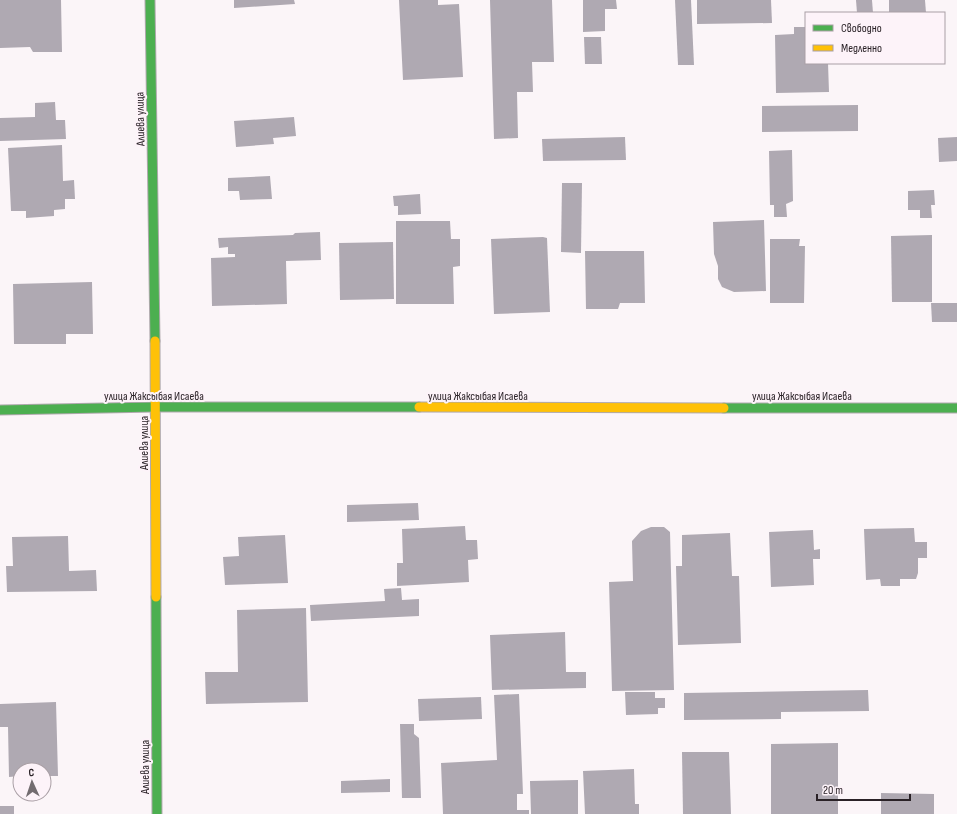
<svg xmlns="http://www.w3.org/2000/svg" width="957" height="814" viewBox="0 0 957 814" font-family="'Sofia Sans Condensed',sans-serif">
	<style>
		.building { fill: #afa9b2 }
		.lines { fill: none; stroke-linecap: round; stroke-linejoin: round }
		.fast-casing { stroke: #afa9ad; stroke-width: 11 }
		.slow-casing { stroke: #afa9ad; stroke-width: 11 }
		.fast { stroke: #4caf50; stroke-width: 9 }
		.slow { stroke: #ffc107; stroke-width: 9 }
		.labels { text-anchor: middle; stroke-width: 4; stroke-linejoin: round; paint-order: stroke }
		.street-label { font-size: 12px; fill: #2a2227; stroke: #fdf3f9 }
	</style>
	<rect width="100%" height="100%" fill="#fbf5f8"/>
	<!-- building -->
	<g class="building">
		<path d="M 0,0 L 61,0 L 62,52 L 33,52 L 30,47 L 0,48 Z"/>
		<path d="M 234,0 L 294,0 L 295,4 L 234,8 Z"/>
		<path d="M 399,0 L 438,0 L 438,5 L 459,4 L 463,77 L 403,80 Z"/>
		<path d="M 490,0 L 552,0 L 554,62 L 532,62 L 533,92 L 517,92 L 518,138 L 494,139 Z"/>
		<path d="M 583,0 L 616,0 L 617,9 L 605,9 L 605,31 L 583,32 Z"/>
		<path d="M 675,0 L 691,0 L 694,65 L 678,65 Z"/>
		<path d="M 697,0 L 771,0 L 772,23 L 697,24 Z"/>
		<path d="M 856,0 L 872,0 L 873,13 L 857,13 Z"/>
		<path d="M 889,0 L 925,0 L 926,13 L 889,13 Z"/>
		<path d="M 794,27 L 806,27 L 806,63 L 828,63 L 829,92 L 776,93 L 775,35 L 794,34 Z"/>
		<path d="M 584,37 L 601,37 L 602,64 L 585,64 Z"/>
		<path d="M 55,102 L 56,120 L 65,120 L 66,139 L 0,141 L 0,118 L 35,117 L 35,103 Z"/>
		<path d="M 858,105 L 858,131 L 762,132 L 762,106 Z"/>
		<path d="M 294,117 L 296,136 L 273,138 L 274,144 L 236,147 L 234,121 Z"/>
		<path d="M 625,137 L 626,160 L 543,161 L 542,139 Z"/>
		<path d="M 957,137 L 957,161 L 939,162 L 938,138 Z"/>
		<path d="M 62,145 L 63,181 L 74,180 L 75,199 L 65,199 L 65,209 L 54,210 L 54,216 L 26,218 L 26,211 L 11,211 L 8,148 Z"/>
		<path d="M 792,150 L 793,201 L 786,204 L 787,217 L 774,217 L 774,205 L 770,205 L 769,151 Z"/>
		<path d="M 270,176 L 272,199 L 240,200 L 239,191 L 228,191 L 228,178 Z"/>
		<path d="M 562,183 L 582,183 L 581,253 L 561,252 Z"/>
		<path d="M 934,190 L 935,205 L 931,205 L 932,218 L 920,218 L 920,210 L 908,210 L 908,191 Z"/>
		<path d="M 420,194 L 421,214 L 398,215 L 398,206 L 394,206 L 393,196 Z"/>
		<path d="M 764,220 L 766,291 L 734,292 L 722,287 L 718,279 L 718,266 L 714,254 L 713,222 Z"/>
		<path d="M 396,221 L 450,221 L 451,239 L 460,239 L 460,266 L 453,267 L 454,304 L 396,304 Z"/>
		<path d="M 320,232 L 321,260 L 286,261 L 287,304 L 212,306 L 211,258 L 235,257 L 235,254 L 228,254 L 228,247 L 219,248 L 218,238 L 293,235 L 295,233 Z"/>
		<path d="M 932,235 L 932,302 L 892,302 L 891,236 Z"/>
		<path d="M 543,237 L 547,238 L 550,312 L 494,314 L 491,239 Z"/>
		<path d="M 770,239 L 800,239 L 799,246 L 805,246 L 804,303 L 770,303 Z"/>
		<path d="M 393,242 L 394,299 L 340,300 L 339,243 Z"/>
		<path d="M 585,251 L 644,251 L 645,303 L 620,303 L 618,309 L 586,309 Z"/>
		<path d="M 92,282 L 93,334 L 66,334 L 66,344 L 14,344 L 13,284 Z"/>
		<path d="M 931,303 L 957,303 L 957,322 L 932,322 Z"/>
		<path d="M 418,503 L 419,520 L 347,522 L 347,505 Z"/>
		<path d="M 465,526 L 466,540 L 477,540 L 478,559 L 468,560 L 469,582 L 397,586 L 397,563 L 403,563 L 402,529 Z"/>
		<path d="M 651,527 L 664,527 L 670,532 L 674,690 L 612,691 L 609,582 L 633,581 L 632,541 L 641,531 Z"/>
		<path d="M 914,528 L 915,542 L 927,542 L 927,558 L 918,558 L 918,573 L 916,579 L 900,579 L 900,586 L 881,586 L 880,579 L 866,580 L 864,529 Z"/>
		<path d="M 813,530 L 814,550 L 820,549 L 820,559 L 813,559 L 814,585 L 771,587 L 769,532 Z"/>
		<path d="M 730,533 L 732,576 L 739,576 L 741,643 L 678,645 L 676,566 L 682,566 L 682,535 Z"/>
		<path d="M 285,535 L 288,583 L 225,585 L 223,557 L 239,556 L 238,537 Z"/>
		<path d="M 68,536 L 69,571 L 96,570 L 97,591 L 7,592 L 6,566 L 13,566 L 12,537 Z"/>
		<path d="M 401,588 L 402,600 L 419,599 L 419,616 L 311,621 L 310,605 L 385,601 L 384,589 Z"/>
		<path d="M 306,608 L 308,702 L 206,704 L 205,672 L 238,672 L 237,610 Z"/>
		<path d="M 565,632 L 566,672 L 586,672 L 586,688 L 492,690 L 490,635 Z"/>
		<path d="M 868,690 L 869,711 L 781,712 L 781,719 L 684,720 L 684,693 Z"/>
		<path d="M 625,692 L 655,692 L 655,698 L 665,698 L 665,708 L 658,708 L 658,714 L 626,715 Z"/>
		<path d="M 519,694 L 523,794 L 517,794 L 517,810 L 529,810 L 529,814 L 443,814 L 441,763 L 497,760 L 494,695 Z"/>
		<path d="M 481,697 L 482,719 L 419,721 L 418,699 Z"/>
		<path d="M 56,702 L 58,776 L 44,776 L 44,770 L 20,770 L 20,776 L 9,777 L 8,727 L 0,727 L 0,704 Z"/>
		<path d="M 400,724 L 414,724 L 414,734 L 419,738 L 421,798 L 402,798 Z"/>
		<path d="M 838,743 L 838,814 L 771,814 L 771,744 Z"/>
		<path d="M 682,752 L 729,752 L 731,814 L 683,814 Z"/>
		<path d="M 634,769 L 635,804 L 639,804 L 639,814 L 585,814 L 583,771 Z"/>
		<path d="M 390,779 L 390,792 L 341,793 L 341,781 Z"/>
		<path d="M 578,780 L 578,814 L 531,814 L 530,781 Z"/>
		<path d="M 881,793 L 934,794 L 934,814 L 881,814 Z"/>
		<rect x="0" y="806" width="14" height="8"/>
	</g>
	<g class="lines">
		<!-- fast casing -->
		<g class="fast-casing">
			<g id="fast">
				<path d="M 150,0 L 155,341"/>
				<path d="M 724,408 L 957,408"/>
				<path d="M 0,410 L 156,407 L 419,407"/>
				<path d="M 156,597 L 157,814"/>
			</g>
		</g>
		<!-- slow casing -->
		<g class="slow-casing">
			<g id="slow">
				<path d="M 155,341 L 156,597"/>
				<path d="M 419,407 L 724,408"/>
			</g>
		</g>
		<!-- fast -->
		<use href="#fast" class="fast"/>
		<!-- slow -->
		<use href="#slow" class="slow"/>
	</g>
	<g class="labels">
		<!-- street labels -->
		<g class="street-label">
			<text transform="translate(140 119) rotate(-91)" y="4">Алиева улица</text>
			<text x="154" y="400">улица Жаксыбая Исаева</text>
			<text x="478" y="400">улица Жаксыбая Исаева</text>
			<text x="802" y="400">улица Жаксыбая Исаева</text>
			<text transform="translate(144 443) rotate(-90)" y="4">Алиева улица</text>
			<text transform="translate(145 767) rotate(-90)" y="4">Алиева улица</text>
		</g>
	</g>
	<!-- legend -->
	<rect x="805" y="12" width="140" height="52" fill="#fdf3f9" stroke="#a99fa5"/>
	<rect x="813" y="25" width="20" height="6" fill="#4caf50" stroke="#a99fa5"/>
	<text x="841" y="32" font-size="12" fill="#2a2227">Свободно</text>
	<rect x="813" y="45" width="20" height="6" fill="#ffc107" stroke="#a99fa5"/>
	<text x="841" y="52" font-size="12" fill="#2a2227">Медленно</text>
	<!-- north arrow -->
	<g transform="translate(32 782) rotate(357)"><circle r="19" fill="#fdf3f9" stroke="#a99fa5"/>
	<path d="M0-3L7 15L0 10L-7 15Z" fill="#736c70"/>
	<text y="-6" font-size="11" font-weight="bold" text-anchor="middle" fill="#2a2227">С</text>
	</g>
	<!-- scale -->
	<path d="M817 794v6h93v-6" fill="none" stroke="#2a2227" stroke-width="2"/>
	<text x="823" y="794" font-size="12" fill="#2a2227" stroke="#fdf3f9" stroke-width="3" paint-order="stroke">20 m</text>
</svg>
